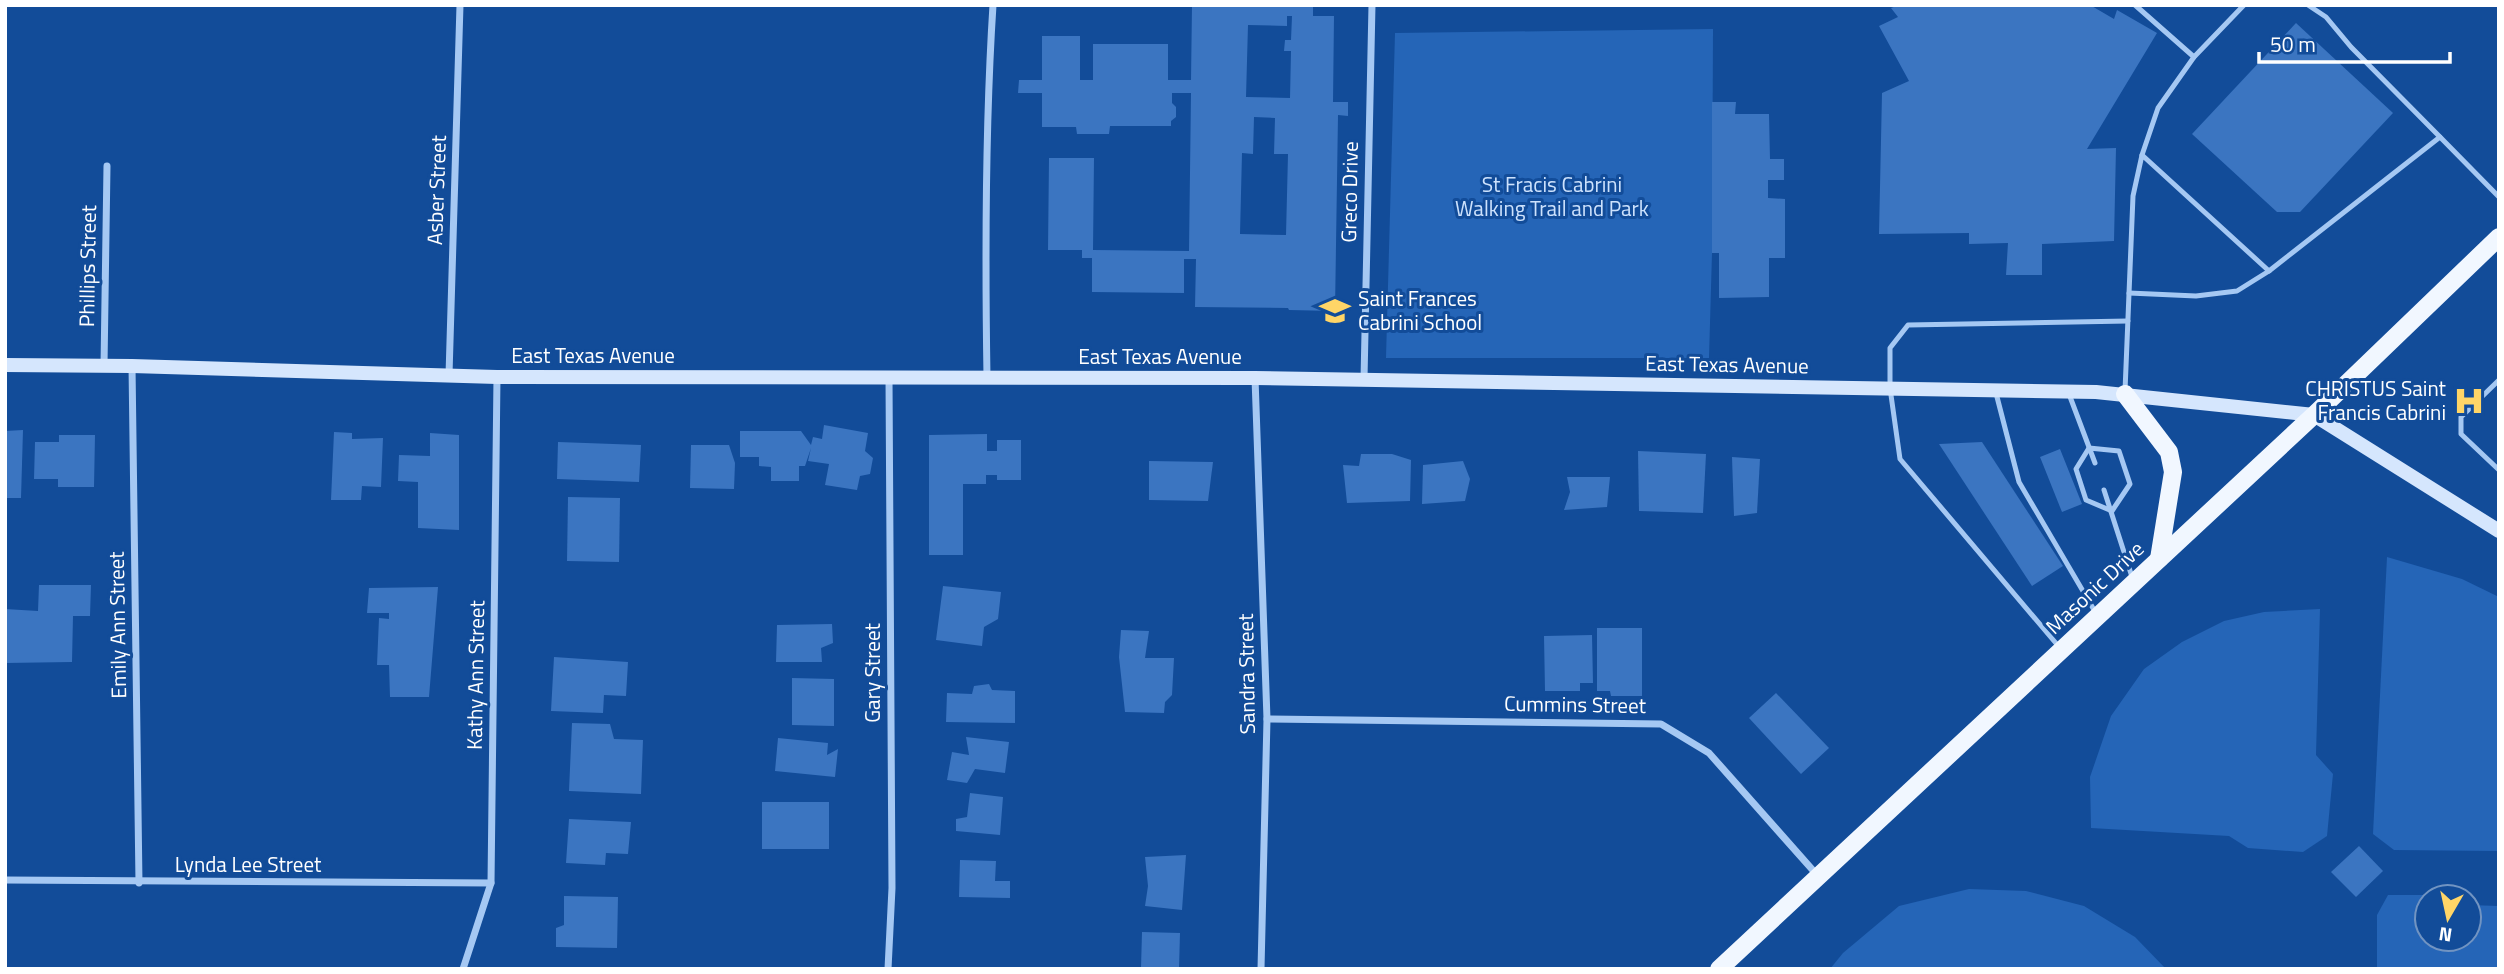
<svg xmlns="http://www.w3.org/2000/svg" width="2504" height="974" viewBox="0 0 2504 974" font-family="'Titillium Web',sans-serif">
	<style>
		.green { fill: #2565b7 }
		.building { fill: #3b75c1; fill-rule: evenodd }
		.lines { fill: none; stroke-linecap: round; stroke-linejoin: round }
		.lane { stroke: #a5c8f3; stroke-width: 5 }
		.street { stroke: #a5c8f3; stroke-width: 7 }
		.secondary { stroke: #d5e6fd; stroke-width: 14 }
		.primary { stroke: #f1f7ff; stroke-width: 18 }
		.labels { text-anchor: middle; stroke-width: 6; stroke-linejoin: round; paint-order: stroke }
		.park-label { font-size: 21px; fill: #cde2fd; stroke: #124c99 }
		.street-label { font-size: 21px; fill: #fff; stroke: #124c99 }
		.poi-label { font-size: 21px; fill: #fff; stroke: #124c99; text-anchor: start }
	</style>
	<rect width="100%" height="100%" fill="#124c99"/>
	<!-- green -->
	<g class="green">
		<path d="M 1713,29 L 1712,253 L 1709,358 L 1386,358 L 1395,33 Z"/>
		<path d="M 2387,557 L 2462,579 L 2499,597 L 2499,851 L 2394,850 L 2373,834 Z"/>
		<path d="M 2320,609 L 2316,755 L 2333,774 L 2327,836 L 2303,852 L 2248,848 L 2229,836 L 2091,828 L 2090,777 L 2111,716 L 2144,669 L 2182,642 L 2224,621 L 2264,612 Z"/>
		<path d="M 1969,889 L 2026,891 L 2084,906 L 2135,937 L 2166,969 L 1830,969 L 1843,953 L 1899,906 Z"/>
		<path d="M 2388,895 L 2442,895 L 2447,897 L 2427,897 L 2427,939 L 2469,939 L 2469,905 L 2499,906 L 2499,969 L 2377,969 L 2377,915 Z"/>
	</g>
	<!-- building -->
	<g class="building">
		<path d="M 1192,5 L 1313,5 L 1313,16 L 1334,16 L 1333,102 L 1348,102 L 1348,116 L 1338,115 L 1335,311 L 1289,310 L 1288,308 L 1195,307 L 1196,259 L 1184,259 L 1184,293 L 1092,292 L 1092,258 L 1082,258 L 1082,250 L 1048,250 L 1049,158 L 1094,158 L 1093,250 L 1189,251 L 1191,93 L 1172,93 L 1172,103 L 1176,107 L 1176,117 L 1171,121 L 1171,126 L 1110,126 L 1109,134 L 1077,134 L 1076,127 L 1042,127 L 1042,93 L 1018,93 L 1019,80 L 1042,80 L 1042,36 L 1080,36 L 1080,80 L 1093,80 L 1093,44 L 1168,44 L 1168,80 L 1191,80 ZM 1287,16 L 1292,16 L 1291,40 L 1285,40 L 1284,51 L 1291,51 L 1290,98 L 1246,97 L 1248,25 L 1287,26 ZM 1254,117 L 1275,118 L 1274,154 L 1288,154 L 1286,235 L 1240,234 L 1242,153 L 1253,154 Z"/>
		<path d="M 1899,5 L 2090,5 L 2114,19 L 2117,10 L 2157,33 L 2087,149 L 2116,148 L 2114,241 L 2042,244 L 2042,275 L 2006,275 L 2008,243 L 1969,244 L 1969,233 L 1879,234 L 1882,93 L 1909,81 L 1879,26 L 1898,17 L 1891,8 Z"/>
		<path d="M 2296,23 L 2393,113 L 2300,212 L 2277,212 L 2192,134 Z"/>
		<path d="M 1712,102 L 1736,102 L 1735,114 L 1769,114 L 1770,159 L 1784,159 L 1784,180 L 1768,180 L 1768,198 L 1785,199 L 1785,258 L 1769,258 L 1769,297 L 1719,298 L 1719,253 L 1712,253 Z"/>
		<path d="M 824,425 L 868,433 L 865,451 L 873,458 L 870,474 L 860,476 L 857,490 L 825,485 L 829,464 L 808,461 L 811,448 L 805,466 L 799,466 L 799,481 L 771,481 L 771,467 L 759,466 L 759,457 L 740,457 L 740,431 L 801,431 L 811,445 L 813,437 L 822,439 Z"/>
		<path d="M 23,430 L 21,498 L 5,498 L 5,431 Z"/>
		<path d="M 334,432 L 352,433 L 352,439 L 383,438 L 381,487 L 362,486 L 361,500 L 331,500 Z"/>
		<path d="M 430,433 L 459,435 L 459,530 L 418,528 L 418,482 L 398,481 L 399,455 L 430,456 Z"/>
		<path d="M 987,434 L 987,451 L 997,451 L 997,440 L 1021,440 L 1021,480 L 997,480 L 997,475 L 986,475 L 986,484 L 963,484 L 963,555 L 929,555 L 929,435 Z"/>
		<path d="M 59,435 L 95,435 L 94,487 L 58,487 L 58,479 L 34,479 L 35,442 L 59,442 Z"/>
		<path d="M 558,442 L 641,445 L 639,482 L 557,479 Z"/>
		<path d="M 1982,442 L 2063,566 L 2032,586 L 1939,444 Z"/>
		<path d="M 691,445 L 729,445 L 735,463 L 734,489 L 690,488 Z"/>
		<path d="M 2060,449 L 2082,504 L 2062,512 L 2040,457 Z"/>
		<path d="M 1638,451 L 1706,454 L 1703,513 L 1639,511 Z"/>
		<path d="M 1361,454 L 1392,454 L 1411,460 L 1410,501 L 1347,503 L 1343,465 L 1359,466 Z"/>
		<path d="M 1732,457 L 1760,459 L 1757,513 L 1734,516 Z"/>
		<path d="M 1149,461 L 1213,462 L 1208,501 L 1149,500 Z"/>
		<path d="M 1463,461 L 1470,479 L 1465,501 L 1422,504 L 1423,465 Z"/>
		<path d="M 1567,477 L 1610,477 L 1607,507 L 1564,510 L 1570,492 Z"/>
		<path d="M 568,497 L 620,498 L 619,562 L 567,561 Z"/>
		<path d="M 39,585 L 91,585 L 90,616 L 73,616 L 72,662 L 5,663 L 5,609 L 38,611 Z"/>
		<path d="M 943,586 L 1001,592 L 998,619 L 984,627 L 982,646 L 936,640 Z"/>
		<path d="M 438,587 L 429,697 L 390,697 L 389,665 L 377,665 L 379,618 L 389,619 L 389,613 L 367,613 L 369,588 Z"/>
		<path d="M 832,624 L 833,643 L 821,648 L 822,662 L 776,662 L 777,625 Z"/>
		<path d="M 1597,628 L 1642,628 L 1642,696 L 1611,696 L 1610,691 L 1597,691 Z"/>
		<path d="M 1121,630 L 1149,631 L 1145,658 L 1174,658 L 1172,695 L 1165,702 L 1164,713 L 1125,712 L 1119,657 Z"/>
		<path d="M 1592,635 L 1593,683 L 1580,683 L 1580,691 L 1545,691 L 1544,636 Z"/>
		<path d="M 554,657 L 628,662 L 626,696 L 604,695 L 603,713 L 551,711 Z"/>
		<path d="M 792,678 L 834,679 L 834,726 L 792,725 Z"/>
		<path d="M 989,684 L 992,690 L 1015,691 L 1015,723 L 946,722 L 947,693 L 972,694 L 974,686 Z"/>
		<path d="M 1776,693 L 1829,748 L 1801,774 L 1749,718 Z"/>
		<path d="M 572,723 L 610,724 L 614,739 L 643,740 L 641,794 L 569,791 Z"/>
		<path d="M 966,737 L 1009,742 L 1005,773 L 975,769 L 967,783 L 947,780 L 952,752 L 969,755 Z"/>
		<path d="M 778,738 L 828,743 L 827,755 L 838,749 L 835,777 L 775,771 Z"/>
		<path d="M 970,793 L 1003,797 L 1000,835 L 956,831 L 956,819 L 967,817 Z"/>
		<rect x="762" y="802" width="67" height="47"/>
		<path d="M 569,819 L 631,822 L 628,854 L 606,853 L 605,865 L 566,863 Z"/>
		<path d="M 2359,846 L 2383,871 L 2356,897 L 2331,872 Z"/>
		<path d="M 1186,855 L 1182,910 L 1145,906 L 1148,886 L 1145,857 Z"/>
		<path d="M 960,860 L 996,861 L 995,881 L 1010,881 L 1010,898 L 959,897 Z"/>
		<path d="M 564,896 L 618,897 L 617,948 L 556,947 L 556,928 L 564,925 Z"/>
		<path d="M 1142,932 L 1180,933 L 1179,969 L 1141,968 Z"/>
	</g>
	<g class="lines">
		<!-- lane -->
		<g class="lane">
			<path d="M 2135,5 L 2194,57"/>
			<path d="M 2308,5 L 2326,17 L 2351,47 L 2440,137"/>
			<path d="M 2142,155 L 2158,108 L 2194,57 L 2244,5"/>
			<path d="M 2129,293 L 2196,296 L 2237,291 L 2269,271"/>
			<path d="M 2499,380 L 2461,417 L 2461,434 L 2499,470"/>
			<path d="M 2125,391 L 2133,196 L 2142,155 L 2269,271 L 2440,137 L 2499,197"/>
			<path d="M 1996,393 L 2019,482 L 2097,615"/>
			<path d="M 2069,394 L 2095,463"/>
			<path d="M 2089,448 L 2119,451 L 2130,484 L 2112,511 L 2086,500 L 2076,469 Z"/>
			<path d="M 2104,490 L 2133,580"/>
			<path d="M 2060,648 L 1900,459 L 1890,388 L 1890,348 L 1908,325 L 2128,321"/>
		</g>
		<!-- street -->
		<g class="street">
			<path d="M 104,366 L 107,166"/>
			<path d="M 132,366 L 139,883"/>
			<path d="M 449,375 L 460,5"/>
			<path d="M 987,377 C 985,253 985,129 993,5"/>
			<path d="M 1255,378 L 1267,719 L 1261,969"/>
			<path d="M 1364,379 L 1372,5"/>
			<path d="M 1267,719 L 1661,724 L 1709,753 L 1818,876"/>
			<path d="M 5,880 L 491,883"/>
			<path d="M 463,969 L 491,883 L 497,377"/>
			<path d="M 888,969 L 892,888 L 889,378"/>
		</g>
		<!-- secondary -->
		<path class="secondary" d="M 5,365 L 132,366 L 497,377 L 1255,378 L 2096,392 L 2314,415 L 2499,531"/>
		<!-- primary -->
		<g class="primary">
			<path d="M 2125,394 L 2169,452 L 2173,472 L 2159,559"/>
			<path d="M 1719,969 L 2314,415 L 2499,237"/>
		</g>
	</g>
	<!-- icons -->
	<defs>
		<g id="school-bare" transform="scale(2.415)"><path d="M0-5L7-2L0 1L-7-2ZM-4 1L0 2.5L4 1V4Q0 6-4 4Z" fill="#ffd567" stroke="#124c99" stroke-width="2.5" paint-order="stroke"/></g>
		<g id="hospital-bare" transform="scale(2.415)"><path d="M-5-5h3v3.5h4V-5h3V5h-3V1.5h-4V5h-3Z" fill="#ffd567" stroke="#124c99" stroke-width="2.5" paint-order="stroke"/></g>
	</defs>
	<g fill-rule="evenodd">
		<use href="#school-bare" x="1335" y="311"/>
		<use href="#hospital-bare" x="2469" y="401"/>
	</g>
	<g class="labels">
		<!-- park labels -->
		<g class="park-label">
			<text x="1552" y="192">St Fracis Cabrini<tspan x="1552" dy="24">Walking Trail and Park</tspan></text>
		</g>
		<!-- street labels -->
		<g class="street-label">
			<text transform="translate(437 190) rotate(-88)" y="7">Asber Street</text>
			<text transform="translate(1350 192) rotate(-89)" y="7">Greco Drive</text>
			<text transform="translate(88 266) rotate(-89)" y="7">Phillips Street</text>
			<text x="593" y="363">East Texas Avenue</text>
			<text x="1160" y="364">East Texas Avenue</text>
			<text transform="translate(1727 365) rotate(1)" y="7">East Texas Avenue</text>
			<text transform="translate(2095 588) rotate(-43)" y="7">Masonic Drive</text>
			<text transform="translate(118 625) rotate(-91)" y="7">Emily Ann Street</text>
			<text transform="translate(873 673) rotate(-90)" y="7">Gary Street</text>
			<text transform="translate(1247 674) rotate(-91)" y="7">Sandra Street</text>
			<text transform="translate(476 675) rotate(-89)" y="7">Kathy Ann Street</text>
			<text transform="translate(1575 705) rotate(1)" y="7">Cummins Street</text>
			<text x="248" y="872">Lynda Lee Street</text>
		</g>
		<!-- poi labels -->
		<g class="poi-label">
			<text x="1358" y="306">Saint Frances<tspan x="1358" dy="24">Cabrini School</tspan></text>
			<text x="2446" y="396" text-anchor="end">CHRISTUS Saint<tspan x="2446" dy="24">Francis Cabrini</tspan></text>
		</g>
	</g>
	<!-- border -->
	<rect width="2504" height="974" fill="none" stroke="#ffffff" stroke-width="14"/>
	<!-- north arrow -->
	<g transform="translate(2448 918) rotate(189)"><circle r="33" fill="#124c99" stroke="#7194c2" stroke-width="2"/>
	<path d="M0-5L12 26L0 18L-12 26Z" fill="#ffd567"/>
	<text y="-10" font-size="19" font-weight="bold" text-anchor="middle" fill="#ffffff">N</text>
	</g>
	<!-- scale -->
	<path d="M2259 52v10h191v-10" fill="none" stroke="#ffffff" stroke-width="3.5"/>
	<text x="2270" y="52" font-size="21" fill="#ffffff" stroke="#124c99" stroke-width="5" paint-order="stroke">50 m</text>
</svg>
